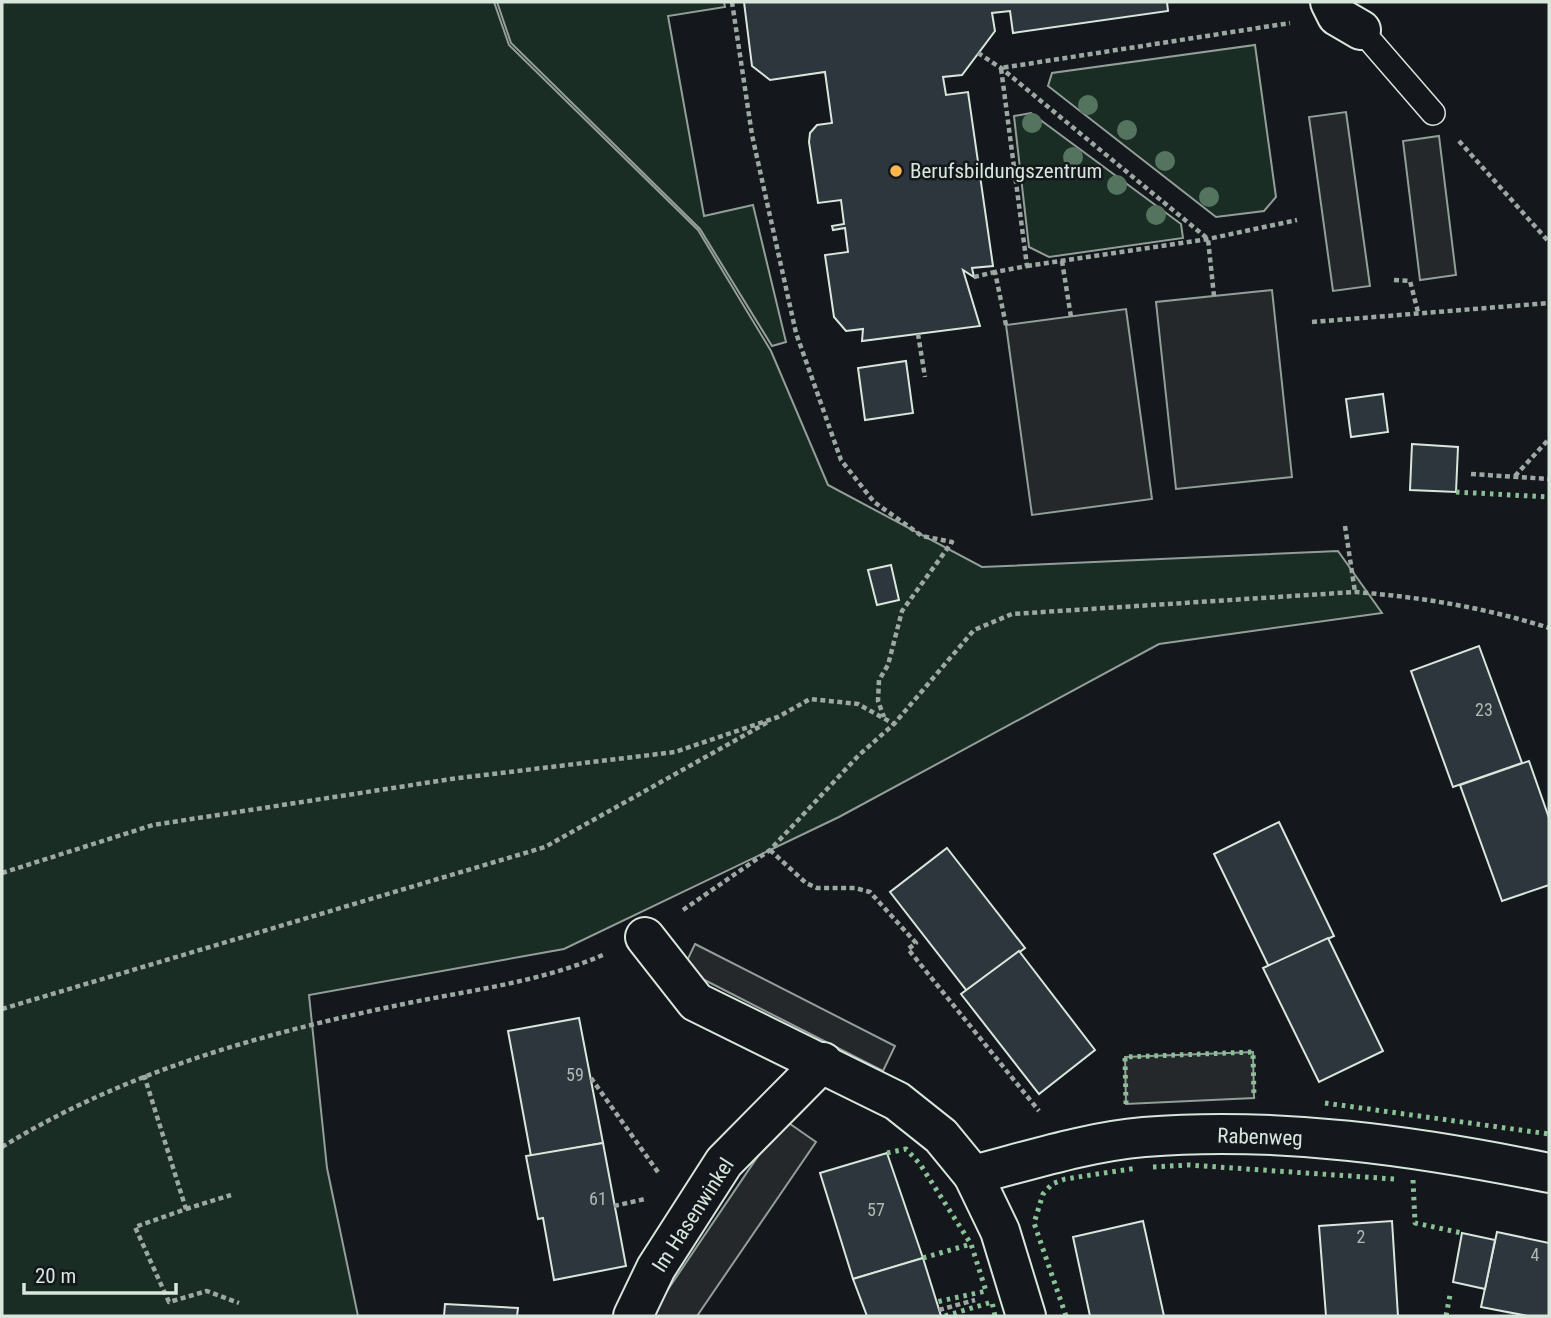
<svg xmlns="http://www.w3.org/2000/svg" width="1551" height="1318" viewBox="0 0 1551 1318" font-family="'Roboto Condensed',sans-serif">
	<style>
		.green { fill: #1a2d24; stroke: #939e99; stroke-width: 2 }
		.parking { fill: #24282b; stroke: #939e99; stroke-width: 2 }
		.building { fill: #2c363c; stroke: #d8e6dc; stroke-width: 2 }
		.lines { fill: none; stroke-linecap: round; stroke-linejoin: round }
		.lane-casing { stroke: #d8e6dc; stroke-width: 26 }
		.street-casing { stroke: #d8e6dc; stroke-width: 42 }
		.path { stroke: #9da8a2; stroke-width: 4.5; stroke-dasharray: 5 3.5; stroke-linecap: butt }
		.lane { stroke: #14181c; stroke-width: 23 }
		.street { stroke: #14181c; stroke-width: 38 }
		.hedge { stroke: #8ac095; stroke-width: 5; stroke-dasharray: 3.5 5; stroke-linecap: butt }
		.tree { fill: #55745f }
		.poi-dot { fill: #ffb74d; stroke: #14181c; stroke-width: 2.5 }
		.labels { text-anchor: middle; stroke-width: 5; stroke-linejoin: round; paint-order: stroke }
		.number-label { font-size: 18px; fill: #adbab4 }
		.poi-label { font-size: 21px; fill: #d8e6dc; stroke: #14181c; text-anchor: start }
		.street-label { font-size: 21px; fill: #d8e6dc; stroke: #14181c }
	</style>
	<rect width="100%" height="100%" fill="#14181c"/>
	<!-- green -->
	<g class="green">
		<path d="M 2,2 L 494,2 L 509,45 L 698,230 L 771,351 L 828,485 L 982,567 L 1338,551 L 1382,613 L 1159,644 L 839,817 L 564,949 L 309,995 L 327,1168 L 358,1316 L 2,1316 Z"/>
		<path d="M 497,2 L 724,2 L 725,7 L 668,16 L 704,216 L 753,205 L 786,342 L 772,346 L 700,229 L 511,43 Z"/>
		<path d="M 1255,45 L 1276,197 L 1264,211 L 1216,217 L 1048,86 L 1052,73 Z"/>
		<path d="M 1031,113 L 1181,224 L 1183,238 L 1049,257 L 1029,247 L 1014,116 Z"/>
	</g>
	<!-- parking -->
	<g class="parking">
		<path d="M 1346,112 L 1370,286 L 1333,291 L 1309,117 Z"/>
		<path d="M 1439,136 L 1456,275 L 1420,280 L 1403,141 Z"/>
		<path d="M 1272,290 L 1292,477 L 1176,489 L 1156,302 Z"/>
		<path d="M 1126,309 L 1152,499 L 1032,515 L 1006,325 Z"/>
		<path d="M 695,944 L 895,1046 L 883,1071 L 683,969 Z"/>
		<path d="M 1253,1052 L 1254,1098 L 1126,1104 L 1125,1057 Z"/>
		<path d="M 783,1119 L 816,1142 L 697,1316 L 650,1316 Z"/>
	</g>
	<!-- building -->
	<g class="building">
		<path d="M 744,2 L 1167,2 L 1168,11 L 1013,33 L 1010,11 L 992,13 L 995,31 L 962,75 L 943,77 L 946,95 L 968,92 L 993,266 L 972,268 L 974,277 L 963,270 L 980,326 L 862,341 L 863,329 L 846,331 L 834,317 L 825,255 L 848,252 L 845,228 L 833,230 L 832,226 L 844,224 L 841,200 L 818,203 L 809,142 L 810,133 L 817,125 L 832,123 L 825,72 L 770,80 L 752,66 Z"/>
		<path d="M 906,361 L 913,413 L 865,420 L 858,368 Z"/>
		<path d="M 1383,394 L 1388,432 L 1351,437 L 1346,399 Z"/>
		<path d="M 1412,444 L 1458,447 L 1456,492 L 1410,490 Z"/>
		<path d="M 891,565 L 899,600 L 877,605 L 868,570 Z"/>
		<path d="M 1479,646 L 1522,763 L 1453,787 L 1411,671 Z"/>
		<path d="M 1529,761 L 1549,818 L 1549,885 L 1502,901 L 1460,785 Z"/>
		<path d="M 1279,822 L 1334,936 L 1269,967 L 1214,854 Z"/>
		<path d="M 947,848 L 1025,948 L 967,991 L 890,892 Z"/>
		<path d="M 1328,938 L 1383,1051 L 1319,1082 L 1263,968 Z"/>
		<path d="M 1019,951 L 1095,1050 L 1039,1094 L 961,994 Z"/>
		<path d="M 579,1018 L 603,1143 L 531,1156 L 508,1031 Z"/>
		<path d="M 603,1143 L 626,1266 L 554,1280 L 543,1218 L 538,1219 L 526,1156 Z"/>
		<path d="M 887,1153 L 923,1258 L 853,1279 L 820,1173 Z"/>
		<path d="M 1143,1221 L 1164,1316 L 1090,1316 L 1073,1237 Z"/>
		<path d="M 1392,1221 L 1398,1316 L 1326,1316 L 1319,1226 Z"/>
		<path d="M 1497,1232 L 1549,1243 L 1549,1316 L 1528,1316 L 1481,1307 Z"/>
		<path d="M 1462,1233 L 1495,1240 L 1485,1289 L 1453,1282 Z"/>
		<path d="M 923,1258 L 941,1316 L 867,1316 L 853,1279 Z"/>
		<path d="M 445,1304 L 518,1308 L 517,1316 L 444,1316 Z"/>
	</g>
	<g class="lines">
		<!-- lane casing -->
		<g class="lane-casing">
			<path id="lane" d="M 1361,30 L 1433,113"/>
		</g>
		<!-- street casing -->
		<g class="street-casing">
			<g id="street">
				<path d="M 1330,2 L 1337,16 L 1361,30"/>
				<path d="M 645,937 L 696,1002 L 897,1101 L 941,1136 L 973,1175 L 1000,1231 L 1026,1316"/>
				<path d="M 973,1175 C 1028,1161 1086,1142 1144,1137 C 1279,1126 1417,1146 1549,1173"/>
				<path d="M 633,1316 L 656,1268 L 724,1162 L 823,1062"/>
			</g>
		</g>
		<!-- path -->
		<g class="path">
			<path d="M 732,2 L 752,135 L 796,333 L 841,460 L 874,502 L 922,536 L 952,542 L 902,611 L 888,665 L 879,680 L 878,701 L 884,717"/>
			<path d="M 978,53 L 1001,68 L 1208,239 L 1214,296"/>
			<path d="M 1459,141 L 1549,242"/>
			<path d="M 1062,261 L 1071,317"/>
			<path d="M 1027,266 L 1208,239 L 1297,220"/>
			<path d="M 974,277 L 995,272"/>
			<path d="M 1394,280 L 1410,281 L 1418,312"/>
			<path d="M 1312,322 L 1549,303"/>
			<path d="M 1006,325 L 995,272 L 1027,266 L 1001,68 L 1290,23"/>
			<path d="M 918,334 L 925,377"/>
			<path d="M 1471,474 L 1549,479"/>
			<path d="M 1515,476 L 1549,439"/>
			<path d="M 1345,526 L 1355,592"/>
			<path d="M 770,850 L 806,883 L 817,888 L 855,888 L 870,892 L 916,943 L 908,949 L 1039,1111"/>
			<path d="M 2,873 L 153,825 L 451,779 L 675,752 L 778,717 L 810,699 L 858,704 L 894,724"/>
			<path d="M 683,910 L 770,850 L 859,755 L 894,724 L 974,630 L 1012,614 L 1355,592 C 1421,597 1487,608 1549,628"/>
			<path d="M 2,1009 L 545,847 L 768,722"/>
			<path d="M 144,1075 L 186,1209 L 135,1227 L 169,1302 L 207,1291 L 239,1303"/>
			<path d="M 591,1078 L 660,1175"/>
			<path d="M 2,1147 C 122,1073 257,1035 394,1006 C 463,991 540,983 605,954"/>
			<path d="M 614,1206 L 645,1199"/>
			<path d="M 186,1209 L 231,1195"/>
			<path d="M 939,1310 L 975,1300"/>
		</g>
		<!-- lane -->
		<use href="#lane" class="lane"/>
		<!-- street -->
		<use href="#street" class="street"/>
		<!-- hedge -->
		<g class="hedge">
			<path d="M 1456,492 L 1549,497"/>
			<path d="M 1325,1103 L 1549,1134"/>
			<path d="M 1126,1104 L 1125,1057 L 1253,1052 L 1254,1098"/>
			<path d="M 887,1153 L 906,1149 L 920,1164 L 971,1244"/>
			<path d="M 1153,1167 L 1189,1165 L 1394,1179"/>
			<path d="M 1413,1180 L 1415,1223 L 1462,1233"/>
			<path d="M 923,1258 L 971,1244 L 986,1291 L 936,1302"/>
			<path d="M 945,1316 L 992,1302 L 995,1316"/>
			<path d="M 1066,1316 L 1034,1223 L 1043,1194 L 1052,1184 L 1065,1179 L 1137,1168"/>
			<path d="M 1446,1316 L 1450,1295"/>
		</g>
	</g>
	<!-- trees -->
	<g class="tree">
		<circle cx="1088" cy="105" r="10"/>
		<circle cx="1032" cy="123" r="10"/>
		<circle cx="1127" cy="130" r="10"/>
		<circle cx="1073" cy="157" r="10"/>
		<circle cx="1165" cy="161" r="10"/>
		<circle cx="1117" cy="185" r="10"/>
		<circle cx="1209" cy="197" r="10"/>
		<circle cx="1156" cy="215" r="10"/>
	</g>
	<!-- markers -->
	<circle class="poi-dot" cx="896" cy="171" r="7"/>
	<g class="labels">
		<!-- number labels -->
		<g class="number-label">
			<text x="1484" y="716">23</text>
			<text x="575" y="1081">59</text>
			<text x="598" y="1205">61</text>
			<text x="876" y="1216">57</text>
			<text x="1361" y="1243">2</text>
			<text x="1535" y="1261">4</text>
		</g>
		<!-- poi labels -->
		<g class="poi-label">
			<text x="910" y="178">Berufsbildungszentrum</text>
		</g>
		<!-- street labels -->
		<g class="street-label">
			<text transform="translate(1260 1137) rotate(2)" y="7">Rabenweg</text>
			<text transform="translate(693 1215) rotate(-57)" y="7">Im Hasenwinkel</text>
		</g>
	</g>
	<!-- border -->
	<rect width="1551" height="1318" fill="none" stroke="#d8e6dc" stroke-width="7"/>
	<!-- scale -->
	<path d="M24 1283v10h152v-10" fill="none" stroke="#d8e6dc" stroke-width="3.5"/>
	<text x="35" y="1283" font-size="21" fill="#d8e6dc" stroke="#14181c" stroke-width="5" paint-order="stroke">20 m</text>
</svg>
